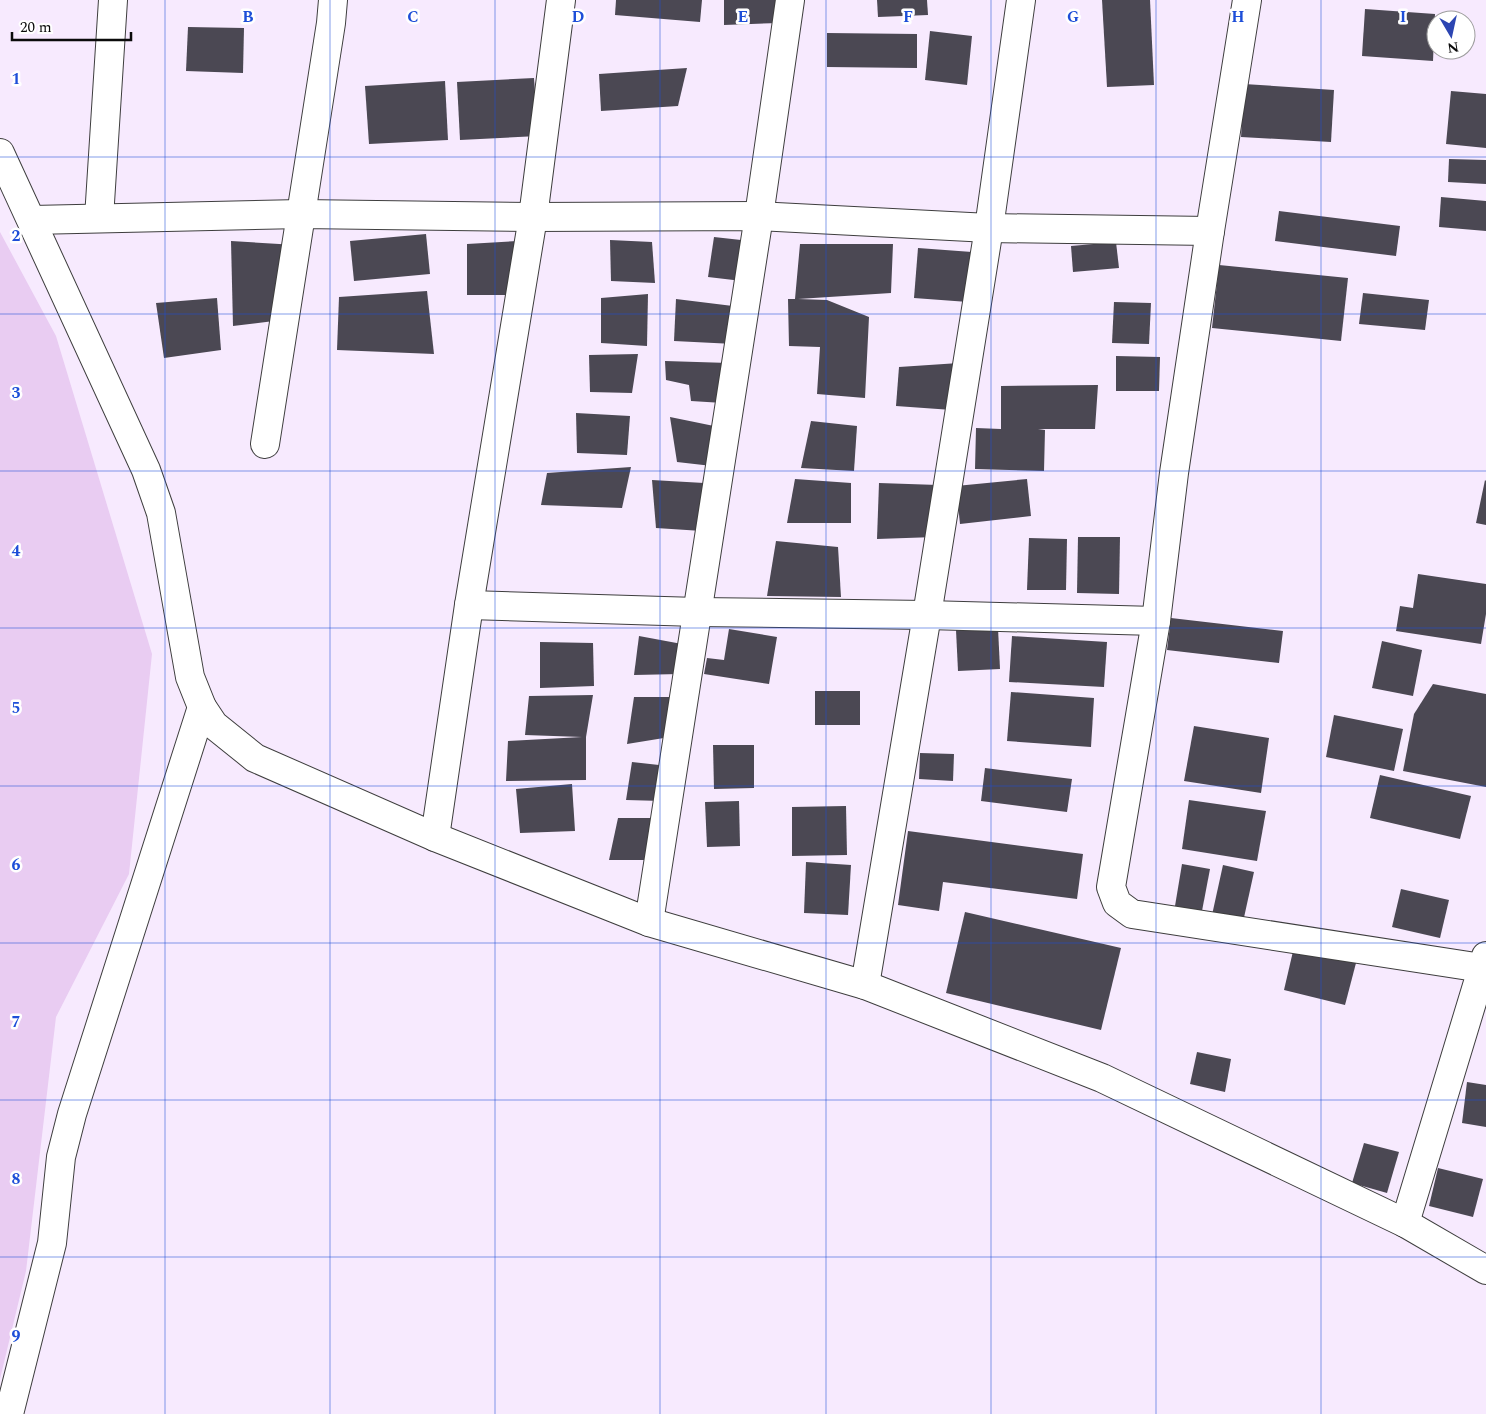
<svg xmlns="http://www.w3.org/2000/svg" width="1486" height="1414" viewBox="0 0 1486 1414" font-family="Spectral,serif">
	<style>
		.farmland { fill: #e9ccf2 }
		.building { fill: #4b4853 }
		.lines { fill: none; stroke-linecap: round; stroke-linejoin: round }
		.minor-casing { stroke: #3e3e3e; stroke-width: 30 }
		.minor { stroke: #fff; stroke-width: 28 }
		.grid { fill: none; stroke: #1d4ed8; stroke-width: 1; stroke-opacity: 0.55 }
		.grid-label { font-size: 16px; text-anchor: middle; font-weight: bold; fill: #1d4ed8; stroke: #fff; stroke-width: 5; stroke-linejoin: round; paint-order: stroke }
	</style>
	<rect width="100%" height="100%" fill="#f7eafe"/>
	<!-- farmland -->
	<path class="farmland" d="M 0,232 L 56,336 L 152,654 L 129,874 L 56,1017 L 26,1271 L 0,1379 Z"/>
	<!-- building -->
	<g class="building">
		<path d="M 616,0 L 702,0 L 700,22 L 615,15 Z"/>
		<path d="M 724,0 L 779,0 L 779,23 L 724,25 Z"/>
		<path d="M 877,0 L 927,0 L 928,15 L 878,17 Z"/>
		<path d="M 1102,0 L 1150,0 L 1154,85 L 1107,87 Z"/>
		<path d="M 1365,9 L 1435,14 L 1433,61 L 1362,56 Z"/>
		<path d="M 188,27 L 244,28 L 243,73 L 186,71 Z"/>
		<path d="M 930,31 L 972,36 L 967,85 L 925,80 Z"/>
		<path d="M 827,33 L 917,34 L 917,68 L 827,67 Z"/>
		<path d="M 687,68 L 678,106 L 601,111 L 599,74 Z"/>
		<path d="M 534,78 L 538,136 L 460,140 L 457,82 Z"/>
		<path d="M 445,81 L 448,140 L 369,144 L 365,86 Z"/>
		<path d="M 1244,84 L 1334,90 L 1331,142 L 1241,137 Z"/>
		<path d="M 1451,91 L 1486,94 L 1486,148 L 1446,144 Z"/>
		<path d="M 1449,159 L 1486,160 L 1486,184 L 1448,182 Z"/>
		<path d="M 1441,197 L 1486,201 L 1486,231 L 1439,227 Z"/>
		<path d="M 1279,211 L 1400,226 L 1396,256 L 1275,241 Z"/>
		<path d="M 426,234 L 430,274 L 354,281 L 350,241 Z"/>
		<path d="M 714,237 L 750,241 L 742,281 L 708,277 Z"/>
		<path d="M 610,240 L 652,242 L 655,283 L 611,281 Z"/>
		<path d="M 231,241 L 296,245 L 274,321 L 233,326 Z"/>
		<path d="M 518,241 L 513,295 L 467,295 L 467,244 Z"/>
		<path d="M 1116,242 L 1119,268 L 1073,272 L 1071,246 Z"/>
		<path d="M 800,244 L 893,244 L 891,293 L 798,299 L 827,300 L 869,317 L 865,398 L 817,394 L 820,347 L 789,346 L 788,299 L 795,299 Z"/>
		<path d="M 918,248 L 972,252 L 968,302 L 914,298 Z"/>
		<path d="M 1219,265 L 1348,278 L 1341,341 L 1212,328 Z"/>
		<path d="M 427,291 L 434,354 L 337,350 L 339,297 Z"/>
		<path d="M 1363,293 L 1429,300 L 1425,330 L 1359,324 Z"/>
		<path d="M 648,294 L 647,346 L 601,343 L 601,298 Z"/>
		<path d="M 217,298 L 221,350 L 164,358 L 156,303 Z"/>
		<path d="M 676,299 L 741,307 L 734,344 L 674,341 Z"/>
		<path d="M 1114,302 L 1151,303 L 1149,344 L 1112,343 Z"/>
		<path d="M 638,354 L 632,393 L 590,392 L 589,355 Z"/>
		<path d="M 1116,356 L 1160,357 L 1159,391 L 1116,391 Z"/>
		<path d="M 665,361 L 729,363 L 723,403 L 691,401 L 689,385 L 666,380 Z"/>
		<path d="M 959,363 L 952,410 L 896,406 L 899,367 Z"/>
		<path d="M 1098,385 L 1095,429 L 1038,429 L 1045,430 L 1044,471 L 975,469 L 976,428 L 1001,429 L 1001,386 Z"/>
		<path d="M 576,413 L 630,416 L 627,455 L 577,453 Z"/>
		<path d="M 670,417 L 714,426 L 712,466 L 677,462 Z"/>
		<path d="M 811,421 L 857,426 L 854,471 L 801,468 Z"/>
		<path d="M 631,467 L 622,508 L 541,505 L 547,473 Z"/>
		<path d="M 795,479 L 851,483 L 851,523 L 787,523 Z"/>
		<path d="M 1027,479 L 1031,516 L 960,524 L 956,486 Z"/>
		<path d="M 652,480 L 704,483 L 702,531 L 656,528 Z"/>
		<path d="M 1485,480 L 1486,481 L 1486,525 L 1476,523 Z"/>
		<path d="M 879,483 L 938,485 L 935,537 L 877,539 Z"/>
		<path d="M 1078,537 L 1120,537 L 1119,594 L 1077,593 Z"/>
		<path d="M 1029,538 L 1067,539 L 1066,590 L 1027,590 Z"/>
		<path d="M 776,541 L 838,547 L 841,597 L 767,596 Z"/>
		<path d="M 1418,574 L 1486,584 L 1486,614 L 1481,644 L 1396,631 L 1400,606 L 1413,608 Z"/>
		<path d="M 1171,618 L 1283,631 L 1279,663 L 1167,650 Z"/>
		<path d="M 998,628 L 1000,669 L 958,671 L 956,630 Z"/>
		<path d="M 729,629 L 777,637 L 769,684 L 704,674 L 707,658 L 724,660 Z"/>
		<path d="M 639,636 L 682,644 L 680,674 L 634,675 Z"/>
		<path d="M 1012,636 L 1107,642 L 1104,687 L 1009,682 Z"/>
		<path d="M 1382,641 L 1422,650 L 1413,696 L 1372,688 Z"/>
		<path d="M 540,642 L 593,643 L 594,686 L 540,688 Z"/>
		<path d="M 1433,684 L 1486,694 L 1486,787 L 1403,771 L 1414,714 Z"/>
		<rect x="815" y="691" width="45" height="34"/>
		<path d="M 1011,692 L 1094,698 L 1091,747 L 1007,741 Z"/>
		<path d="M 593,695 L 586,737 L 586,780 L 506,781 L 508,741 L 582,737 L 525,735 L 529,696 Z"/>
		<path d="M 634,697 L 675,697 L 670,737 L 627,744 Z"/>
		<path d="M 1334,715 L 1403,729 L 1394,771 L 1326,757 Z"/>
		<path d="M 1194,726 L 1269,738 L 1261,793 L 1184,781 Z"/>
		<path d="M 713,745 L 754,745 L 754,788 L 714,789 Z"/>
		<path d="M 920,753 L 954,754 L 953,781 L 919,779 Z"/>
		<path d="M 632,762 L 668,766 L 662,801 L 626,800 Z"/>
		<path d="M 985,768 L 1072,779 L 1067,812 L 981,801 Z"/>
		<path d="M 1380,775 L 1471,796 L 1460,839 L 1370,818 Z"/>
		<path d="M 572,784 L 575,831 L 520,833 L 516,789 Z"/>
		<path d="M 1189,800 L 1266,811 L 1257,861 L 1182,849 Z"/>
		<path d="M 739,801 L 740,846 L 707,847 L 705,802 Z"/>
		<path d="M 846,806 L 847,855 L 792,856 L 792,807 Z"/>
		<path d="M 618,818 L 659,818 L 654,860 L 609,860 Z"/>
		<path d="M 908,831 L 1083,854 L 1077,899 L 943,882 L 939,911 L 898,905 Z"/>
		<path d="M 806,862 L 851,865 L 848,915 L 804,913 Z"/>
		<path d="M 1182,864 L 1210,869 L 1202,911 L 1175,906 Z"/>
		<path d="M 1223,865 L 1254,872 L 1243,922 L 1212,915 Z"/>
		<path d="M 1401,889 L 1449,900 L 1440,938 L 1392,927 Z"/>
		<path d="M 965,912 L 1121,948 L 1101,1030 L 946,993 Z"/>
		<path d="M 1294,947 L 1356,963 L 1345,1005 L 1284,990 Z"/>
		<path d="M 1197,1052 L 1231,1059 L 1225,1092 L 1190,1084 Z"/>
		<path d="M 1467,1082 L 1486,1085 L 1486,1127 L 1462,1123 Z"/>
		<path d="M 1364,1143 L 1399,1152 L 1387,1193 L 1352,1183 Z"/>
		<path d="M 1438,1168 L 1483,1179 L 1473,1217 L 1429,1206 Z"/>
	</g>
	<g class="lines">
		<!-- minor casing -->
		<g class="minor-casing">
			<g id="minor">
				<path d="M 1247,0 L 1210,231 L 1174,473 L 1156,621 L 1111,887 L 1117,903 L 1132,914 L 1482,968"/>
				<path d="M 0,153 L 146,470 L 161,513 L 190,677 L 202,707 L 214,725 L 255,758 L 435,837 L 649,922 L 865,985 L 1102,1078 L 1405,1223 L 1486,1270"/>
				<path d="M 99,218 L 113,0"/>
				<path d="M 32,220 L 301,214 L 533,217 L 759,216 L 989,228 L 1210,231"/>
				<path d="M 265,444 L 331,23 L 333,0"/>
				<path d="M 469,605 L 697,612 L 927,615 L 1156,621"/>
				<path d="M 435,837 L 469,605 L 533,217 L 561,0"/>
				<path d="M 649,922 L 759,216 L 790,0"/>
				<path d="M 865,985 L 927,615 L 989,228 L 1021,0"/>
				<path d="M 1405,1223 L 1486,956"/>
				<path d="M 9,1414 L 52,1243 L 61,1157 L 72,1114 L 202,707"/>
			</g>
		</g>
		<!-- minor -->
		<use href="#minor" class="minor"/>
	</g>
	<!-- grid -->
	<path class="grid" d="M 165,0 L 165,1414M 330,0 L 330,1414M 495,0 L 495,1414M 660,0 L 660,1414M 826,0 L 826,1414M 991,0 L 991,1414M 1156,0 L 1156,1414M 1321,0 L 1321,1414M 0,157 L 1486,157M 0,314 L 1486,314M 0,471 L 1486,471M 0,628 L 1486,628M 0,786 L 1486,786M 0,943 L 1486,943M 0,1100 L 1486,1100M 0,1257 L 1486,1257"/>
	<g class="grid-label">
		<text x="248" y="22">B</text>
		<text x="413" y="22">C</text>
		<text x="578" y="22">D</text>
		<text x="743" y="22">E</text>
		<text x="908" y="22">F</text>
		<text x="1073" y="22">G</text>
		<text x="1238" y="22">H</text>
		<text x="1403" y="22">I</text>
		<text x="16" y="84">1</text>
		<text x="16" y="241">2</text>
		<text x="16" y="398">3</text>
		<text x="16" y="556">4</text>
		<text x="16" y="713">5</text>
		<text x="16" y="870">6</text>
		<text x="16" y="1027">7</text>
		<text x="16" y="1184">8</text>
		<text x="16" y="1341">9</text>
	</g>
	<!-- north arrow -->
	<g transform="translate(1451 35) rotate(171)"><circle r="24" fill="#ffffff" stroke="#9d9d9d"/>
	<path d="M0-4L9 19L0 12L-9 19Z" fill="#2c45b2"/>
	<text y="-8" font-size="14" font-weight="bold" text-anchor="middle" fill="#0b0b0b">N</text>
	</g>
	<!-- scale -->
	<path d="M12 32v8h119v-8" fill="none" stroke="#0b0b0b" stroke-width="2.5"/>
	<text x="20" y="32" font-size="15" fill="#0b0b0b" stroke="#ffffff" stroke-width="4" paint-order="stroke">20 m</text>
</svg>
